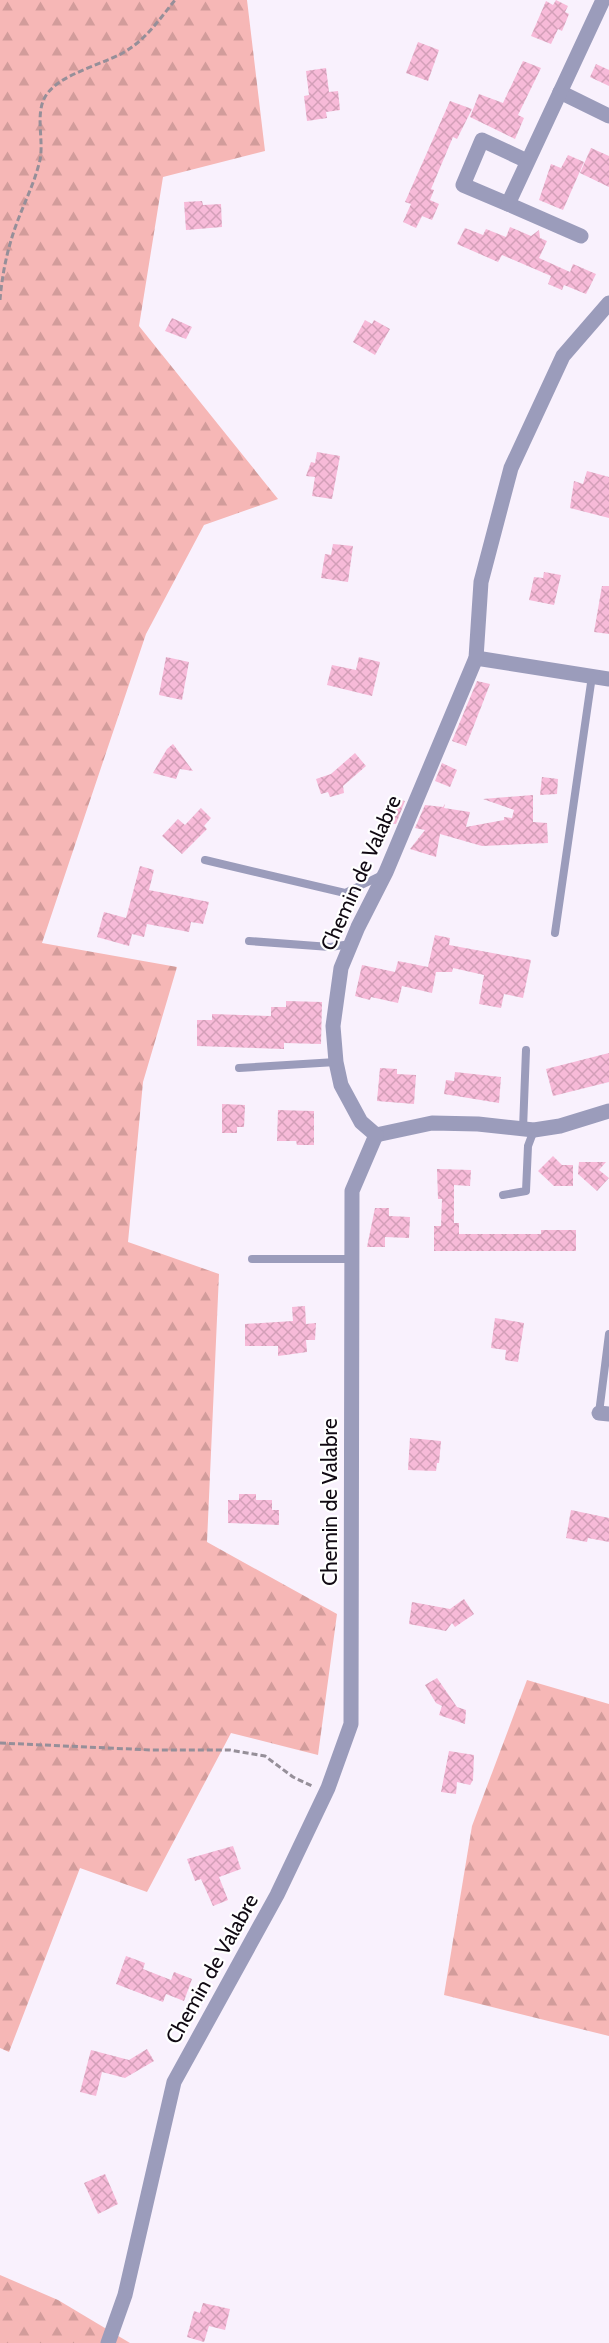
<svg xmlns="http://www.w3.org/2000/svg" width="609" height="2343" viewBox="0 0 609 2343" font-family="Cabin,sans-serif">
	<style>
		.forest { fill: url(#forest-firs) }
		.building { fill: url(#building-cross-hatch) }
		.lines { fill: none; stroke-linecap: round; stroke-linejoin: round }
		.path { stroke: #968f99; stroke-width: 3; stroke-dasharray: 6 3; stroke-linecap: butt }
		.service { stroke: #9b9cbb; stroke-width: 8 }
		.minor { stroke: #9b9cbb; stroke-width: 15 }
		.labels { text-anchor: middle; stroke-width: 4.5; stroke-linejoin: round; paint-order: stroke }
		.street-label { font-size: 21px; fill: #100912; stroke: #fff }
	</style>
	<defs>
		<pattern id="forest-firs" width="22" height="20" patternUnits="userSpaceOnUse" patternTransform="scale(1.5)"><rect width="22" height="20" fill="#f6b7b6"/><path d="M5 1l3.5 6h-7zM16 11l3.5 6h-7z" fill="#d29c9b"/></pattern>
		<pattern id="building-cross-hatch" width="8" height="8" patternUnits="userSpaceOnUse" patternTransform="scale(1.5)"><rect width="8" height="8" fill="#f7bad8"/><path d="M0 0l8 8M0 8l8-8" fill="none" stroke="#d39fb8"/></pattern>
	</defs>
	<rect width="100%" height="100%" fill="#f9f1fd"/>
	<!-- forest -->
	<g class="forest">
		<path d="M 0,0 L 247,0 L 265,151 L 163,177 L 139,326 L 278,499 L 204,525 L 146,634 L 42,943 L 177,967 L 143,1082 L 128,1242 L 219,1274 L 207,1542 L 337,1614 L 318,1755 L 231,1733 L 147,1892 L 80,1868 L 9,2052 L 0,2048 Z"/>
		<path d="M 527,1680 L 609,1704 L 609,2036 L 444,1995 L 472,1826 Z"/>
		<path d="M 0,2275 L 58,2300 L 130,2343 L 0,2343 Z"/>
	</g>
	<!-- building -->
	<g class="building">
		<path d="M 556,0 L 568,6 L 565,12 L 569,14 L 562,31 L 558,29 L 551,44 L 531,36 L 546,1 L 553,5 Z"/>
		<path d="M 418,42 L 439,50 L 428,81 L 406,73 Z"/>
		<path d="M 523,61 L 541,68 L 518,115 L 524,118 L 515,139 L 470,117 L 479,94 L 503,103 Z"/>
		<path d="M 596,64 L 609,70 L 609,86 L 590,77 Z"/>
		<path d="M 326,68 L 329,92 L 338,91 L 340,110 L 326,112 L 327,118 L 307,121 L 304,96 L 309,95 L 306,71 Z"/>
		<path d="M 450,101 L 472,109 L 457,139 L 453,137 L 431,189 L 434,190 L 430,200 L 439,204 L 432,220 L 422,216 L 416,228 L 403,222 L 411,204 L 405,202 Z"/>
		<path d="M 591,148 L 609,156 L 609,187 L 580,173 Z"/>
		<path d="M 568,155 L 584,162 L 563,210 L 539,200 L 551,164 L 561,168 Z"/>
		<path d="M 202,201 L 203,205 L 221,204 L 222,227 L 186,230 L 184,202 Z"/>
		<path d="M 510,227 L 531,236 L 539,230 L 540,238 L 547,241 L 539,258 L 570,272 L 573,264 L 596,274 L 586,294 L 564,285 L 562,290 L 548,284 L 551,276 L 502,255 L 498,262 L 457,244 L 465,228 L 483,235 L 486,229 L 506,237 Z"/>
		<path d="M 172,318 L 192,327 L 186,339 L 165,331 Z"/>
		<path d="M 365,320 L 372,324 L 374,320 L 390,329 L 375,355 L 353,342 Z"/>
		<path d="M 317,452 L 340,456 L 332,499 L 312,496 L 315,477 L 306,476 L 311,462 L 315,463 Z"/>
		<path d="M 587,471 L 609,477 L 609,518 L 570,508 L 574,481 L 583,484 Z"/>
		<path d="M 333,544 L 353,546 L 348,582 L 321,578 L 325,554 L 331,555 Z"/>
		<path d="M 544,572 L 561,575 L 554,605 L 529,600 L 534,577 L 543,578 Z"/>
		<path d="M 602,586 L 609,586 L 609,634 L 594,632 Z"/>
		<path d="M 166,657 L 189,662 L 182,700 L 159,695 Z"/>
		<path d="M 359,657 L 380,662 L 372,696 L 327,685 L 332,665 L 356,670 Z"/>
		<path d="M 477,681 L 490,684 L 466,746 L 452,741 Z"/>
		<path d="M 173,744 L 193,771 L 180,769 L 176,779 L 153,773 L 167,749 Z"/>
		<path d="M 355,753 L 366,766 L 343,786 L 344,793 L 330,797 L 328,792 L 321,794 L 316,779 L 331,774 Z"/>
		<path d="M 442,763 L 457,770 L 450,787 L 435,781 Z"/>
		<path d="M 542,777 L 558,779 L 557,794 L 540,795 Z"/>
		<path d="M 533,795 L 533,822 L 547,823 L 548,843 L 482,846 L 440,834 L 436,857 L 410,849 L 425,830 L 415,828 L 425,805 L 443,807 L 445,804 L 444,808 L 470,812 L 466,827 L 504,820 L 504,817 L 512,818 L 514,810 L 483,799 Z"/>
		<path d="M 393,798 L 405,801 L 396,824 L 387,823 Z"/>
		<path d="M 201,808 L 211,818 L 204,826 L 207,829 L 182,854 L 162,836 L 178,819 L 185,825 Z"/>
		<path d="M 140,866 L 154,870 L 149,890 L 209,902 L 203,924 L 191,922 L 189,932 L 147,924 L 144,937 L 132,934 L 129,946 L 97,937 L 104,912 L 126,918 Z"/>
		<path d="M 435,935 L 450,938 L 449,945 L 531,960 L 523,998 L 504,994 L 501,1008 L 479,1004 L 484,975 L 453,968 L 452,972 L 436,972 L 432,993 L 402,986 L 398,1003 L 371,997 L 370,1000 L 355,996 L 362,965 L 395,972 L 398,961 L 428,967 Z"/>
		<path d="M 286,1001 L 322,1002 L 321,1044 L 284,1043 L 284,1049 L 197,1046 L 197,1020 L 212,1020 L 212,1014 L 271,1016 L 271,1007 L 286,1007 Z"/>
		<path d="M 609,1053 L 609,1082 L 553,1096 L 546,1069 Z"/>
		<path d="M 380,1068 L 397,1069 L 397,1074 L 416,1075 L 414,1104 L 377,1101 Z"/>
		<path d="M 455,1072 L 501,1077 L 499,1103 L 444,1094 L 446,1080 L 454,1081 Z"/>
		<path d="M 222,1104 L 245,1105 L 244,1127 L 237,1127 L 237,1133 L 222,1133 Z"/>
		<path d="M 278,1110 L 314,1111 L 314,1145 L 297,1145 L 296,1141 L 277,1141 Z"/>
		<path d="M 553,1156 L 562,1165 L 573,1165 L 573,1186 L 554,1186 L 538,1171 Z"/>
		<path d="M 579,1162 L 606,1162 L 599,1170 L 609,1178 L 597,1191 L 578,1174 Z"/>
		<path d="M 437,1169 L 471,1170 L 470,1186 L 454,1185 L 454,1223 L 459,1223 L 459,1234 L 541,1234 L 541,1230 L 576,1230 L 576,1251 L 434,1251 L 434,1226 L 441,1226 L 442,1199 L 438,1199 Z"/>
		<path d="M 375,1208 L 389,1208 L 389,1216 L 410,1217 L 409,1238 L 385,1237 L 385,1247 L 367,1247 Z"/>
		<path d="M 305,1306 L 306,1324 L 316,1323 L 315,1340 L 306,1340 L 307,1352 L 278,1356 L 278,1346 L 245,1346 L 245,1324 L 293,1321 L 292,1307 Z"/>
		<path d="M 495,1318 L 524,1323 L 518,1362 L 505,1360 L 506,1350 L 491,1348 Z"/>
		<path d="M 410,1438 L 441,1441 L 439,1463 L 437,1463 L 436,1471 L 408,1470 Z"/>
		<path d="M 239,1494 L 256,1494 L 256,1500 L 272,1500 L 272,1510 L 279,1510 L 279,1525 L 228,1523 L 228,1500 L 239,1500 Z"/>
		<path d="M 571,1510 L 609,1518 L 609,1542 L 588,1538 L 587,1542 L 566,1538 Z"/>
		<path d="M 464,1599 L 474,1614 L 455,1627 L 452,1623 L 446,1631 L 409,1624 L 412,1602 L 450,1609 Z"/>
		<path d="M 437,1678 L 457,1707 L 466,1710 L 465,1724 L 439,1715 L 442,1706 L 436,1703 L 425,1685 Z"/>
		<path d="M 449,1751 L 474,1755 L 473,1780 L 470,1785 L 457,1782 L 456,1794 L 441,1792 Z"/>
		<path d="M 233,1846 L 241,1869 L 219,1877 L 228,1900 L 213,1906 L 201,1879 L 195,1881 L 187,1859 Z"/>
		<path d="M 126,1956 L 145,1963 L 143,1969 L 171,1980 L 174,1972 L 192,1979 L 184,2001 L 166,1994 L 163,2002 L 116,1984 Z"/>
		<path d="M 147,2049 L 154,2061 L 125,2078 L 102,2072 L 96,2096 L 80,2092 L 91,2050 L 129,2060 Z"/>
		<path d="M 105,2174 L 118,2204 L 98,2214 L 84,2183 Z"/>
		<path d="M 203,2303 L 230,2309 L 225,2330 L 209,2326 L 204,2342 L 187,2337 L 194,2311 L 200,2313 Z"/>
	</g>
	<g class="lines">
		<!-- path -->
		<g class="path">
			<path d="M 0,300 C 2,275 7,251 15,228 C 23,205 34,185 40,160 C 44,140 35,115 45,97 C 59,72 110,64 132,47 C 149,35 162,16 175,0"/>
			<path d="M 0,1743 L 152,1750 L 230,1750 L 265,1756 L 293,1777 L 312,1786"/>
		</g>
		<!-- service -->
		<g class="service">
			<path d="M 205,860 L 345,893 L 380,876"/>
			<path d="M 555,933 L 592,676"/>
			<path d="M 249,941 L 330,947 L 351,944"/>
			<path d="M 239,1068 L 336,1062"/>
			<path d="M 523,1129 L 526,1050"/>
			<path d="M 503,1195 L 526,1191 L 528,1146 L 534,1130"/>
			<path d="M 252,1259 L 352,1259"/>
			<path d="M 599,1413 L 609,1334"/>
		</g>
		<!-- minor -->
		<g class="minor">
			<path d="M 560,92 L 609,116"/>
			<path d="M 508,204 L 463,185 L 482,140 L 527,161"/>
			<path d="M 581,236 L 508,204 L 603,0"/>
			<path d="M 476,658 L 609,679"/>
			<path d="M 376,1135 L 432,1123 L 478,1124 L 534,1130 L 560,1126 L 609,1111"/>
			<path d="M 599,1413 L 609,1414"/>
			<path d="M 108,2343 L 125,2295 L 174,2082 L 277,1895 L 328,1788 L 351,1724 L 352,1191 L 376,1135 L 361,1122 L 341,1085 L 336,1062 L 333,1026 L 341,968 L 358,927 L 386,872 L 476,658 L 481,582 L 511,468 L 563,356 L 609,303"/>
		</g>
	</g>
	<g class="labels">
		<!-- street labels -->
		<g class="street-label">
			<text transform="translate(361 873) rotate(-66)" y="7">Chemin de Valabre</text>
			<text transform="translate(330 1502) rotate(-90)" y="7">Chemin de Valabre</text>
			<text transform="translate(212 1969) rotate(-61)" y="7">Chemin de Valabre</text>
		</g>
	</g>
</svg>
